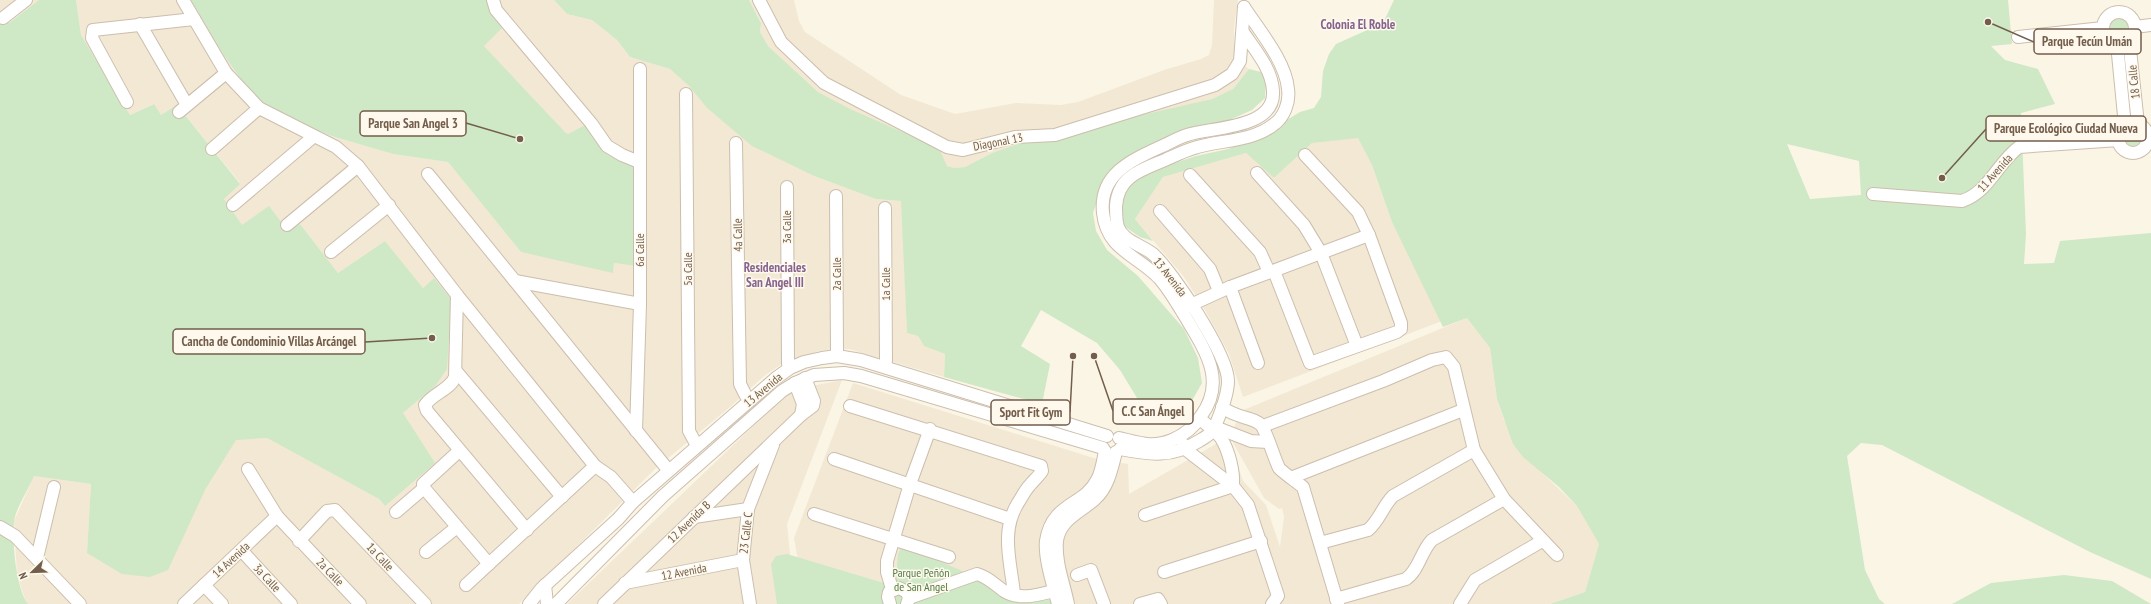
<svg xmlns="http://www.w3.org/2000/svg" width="2151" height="604" viewBox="0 0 2151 604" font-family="'PT Sans Narrow',sans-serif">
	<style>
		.residential { fill: #f2e8d4 }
		.green { fill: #cfe8c5; fill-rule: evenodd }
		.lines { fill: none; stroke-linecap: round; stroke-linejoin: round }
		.minor-casing { stroke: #ccbead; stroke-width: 14 }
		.minor { stroke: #fff; stroke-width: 12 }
		.labels { text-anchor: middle; stroke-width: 3; stroke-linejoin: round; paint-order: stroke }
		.street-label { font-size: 12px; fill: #735e4c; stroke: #fef9ec }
		.park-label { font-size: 12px; fill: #517d47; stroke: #fef9ec }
		.neighbourhood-label { font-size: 13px; font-weight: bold; fill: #86648f; stroke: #fef9ec }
		.leader { fill: none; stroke: #735e4c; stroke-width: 1.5 }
		.callout-dot { fill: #735e4c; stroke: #fef9ec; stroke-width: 1.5 }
		.callout { fill: #fef9ec; stroke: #735e4c; stroke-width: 1.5 }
		.callout-label { font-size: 13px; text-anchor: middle; font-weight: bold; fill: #735e4c }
	</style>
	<rect width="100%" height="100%" fill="#fbf5e6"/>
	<!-- residential -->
	<g class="residential">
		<path d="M 0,0 L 39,0 L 8,23 L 0,12 Z"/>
		<path d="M 76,0 L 190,0 L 217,45 L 244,84 L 335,137 L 393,154 L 448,162 L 521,252 L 613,272 L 614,263 L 634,266 L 587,125 L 572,133 L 568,134 L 565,132 L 484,46 L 491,0 L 554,0 L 567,14 L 592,20 L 617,40 L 630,57 L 670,69 L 689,86 L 707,108 L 753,146 L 814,176 L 876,199 L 902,201 L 907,333 L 918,336 L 924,346 L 945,354 L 944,377 L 849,349 L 833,349 L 819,351 L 783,363 L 764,376 L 730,407 L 655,469 L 519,604 L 28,604 L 25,599 L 17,575 L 14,521 L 34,476 L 91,484 L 87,553 L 205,490 L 236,439 L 267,438 L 379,499 L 385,506 L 403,413 L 435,386 L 434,278 L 423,288 L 385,241 L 338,273 L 300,224 L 288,232 L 242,226 L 224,199 L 240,183 L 177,105 L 161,115 L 153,104 L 130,115 L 81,35 Z"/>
		<path d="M 749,0 L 794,0 L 799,21 L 805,32 L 901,95 L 955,114 L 1016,103 L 1061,105 L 1078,102 L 1164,70 L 1201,59 L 1209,55 L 1212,45 L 1214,0 L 1238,0 L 1234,27 L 1234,57 L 1249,69 L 1233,89 L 1212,99 L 992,153 L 965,167 L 954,168 L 947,166 L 939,148 L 849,109 L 818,92 L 768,46 L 760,32 L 761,22 Z"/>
		<path d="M 1358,137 L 1372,165 L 1392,222 L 1442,321 L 1243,397 L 1229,354 L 1205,310 L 1184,277 L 1135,219 L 1163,177 L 1246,153 L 1274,178 L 1312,143 Z"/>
		<path d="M 1467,318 L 1490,348 L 1497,399 L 1504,420 L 1542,473 L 1577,506 L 1599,544 L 1585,592 L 1550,604 L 806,604 L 794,538 L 853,383 L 1100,460 L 1128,464 L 1129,494 L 1228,437 L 1243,481 L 1266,505 L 1280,547 L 1284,517 L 1282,508 L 1279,509 L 1264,498 L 1230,437 L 1241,411 Z"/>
		<path d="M 842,380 L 787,524 L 795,604 L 567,604 L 791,390 Z"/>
	</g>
	<!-- green -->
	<g class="green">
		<path d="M 39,0 L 76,0 L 81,35 L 130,115 L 154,104 L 161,115 L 177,105 L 240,184 L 224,199 L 242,225 L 269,206 L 288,231 L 300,224 L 338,273 L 385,241 L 423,288 L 434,278 L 451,299 L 447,369 L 435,386 L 403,413 L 435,463 L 385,506 L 379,499 L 267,438 L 236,440 L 205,490 L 168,570 L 150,577 L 122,574 L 87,553 L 91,484 L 34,476 C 29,488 15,510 14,522 C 12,543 16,588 28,604 L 0,604 L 0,12 L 9,23 Z"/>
		<path d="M 191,0 L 491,0 L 505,25 L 484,46 L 565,132 L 568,134 L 587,124 L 636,168 L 635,266 L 614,263 L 613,273 L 521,252 L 448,162 L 393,154 L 335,137 L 288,119 L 264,106 L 244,84 L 217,45 Z"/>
		<path d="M 554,0 L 749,0 L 761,23 L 760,32 L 768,46 L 818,92 L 850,109 L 939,148 L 947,166 L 954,168 L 965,167 L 992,153 L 1024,142 L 1212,99 L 1233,89 L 1249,69 L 1261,72 L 1266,81 L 1265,98 L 1252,110 L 1218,125 L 1157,144 L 1101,190 L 1093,213 L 1096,231 L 1107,250 L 1138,276 L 1184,329 L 1198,358 L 1202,383 L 1184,415 L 1173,423 L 1164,424 L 1148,416 L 1120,370 L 1097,343 L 1041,310 L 1021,346 L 1050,364 L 1042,404 L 944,377 L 945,354 L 924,346 L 918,336 L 907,333 L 901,201 L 876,199 L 814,176 L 752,146 L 707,108 L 689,86 L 670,69 L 630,57 L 617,40 L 592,20 L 567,14 Z"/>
		<path d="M 1394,0 L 2008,0 L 2012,44 L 1991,46 L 2005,60 L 2038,69 L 2055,104 L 2021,113 L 2026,234 L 2024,264 L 2054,263 L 2060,241 L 2151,233 L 2151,579 L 2090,552 L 1882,445 L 1861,443 L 1847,456 L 1865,570 L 1879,599 L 1885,604 L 1550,604 L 1585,592 L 1599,544 L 1577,506 L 1559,487 L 1523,457 L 1513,444 L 1497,399 L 1490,348 L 1467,318 L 1443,327 L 1392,222 L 1372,165 L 1358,138 L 1312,143 L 1274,178 L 1246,153 L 1163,177 L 1135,219 L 1153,241 L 1140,237 L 1121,224 L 1119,202 L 1130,185 L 1144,173 L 1196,156 L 1228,149 L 1257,138 L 1300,112 L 1314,108 L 1321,97 L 1323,71 L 1329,54 L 1336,44 L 1383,23 ZM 1787,144 L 1859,161 L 1861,195 L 1810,199 Z"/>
		<circle cx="2119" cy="28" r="16"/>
		<circle cx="2133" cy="138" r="15"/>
		<path d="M 901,548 L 914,550 L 978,578 L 1012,601 L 1024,603 L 1050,600 L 1053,604 L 777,604 L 771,564 L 776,556 L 787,554 L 887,584 L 894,583 L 896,581 L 898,554 Z"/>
		<path d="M 2064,575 L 2112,581 L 2151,604 L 1952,604 L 1991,583 Z"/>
	</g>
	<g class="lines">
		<!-- minor casing -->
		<g class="minor-casing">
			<g id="minor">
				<path d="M 183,0 L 226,73 L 259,108 L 336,147 L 358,166 L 457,295 L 595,466 L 611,477 L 633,502"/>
				<path d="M 493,0 L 496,10 L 591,123 L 607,146 L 622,155 L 639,162"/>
				<path d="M 759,0 L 781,42 L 824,83 L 947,147 L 963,150 L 1015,137 L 1055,135 L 1215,85 L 1232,74 L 1240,61 L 1244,7"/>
				<circle cx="2119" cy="28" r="16"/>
				<path d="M 3,18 L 26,0"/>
				<path d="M 140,24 L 187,105"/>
				<path d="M 2135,27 L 2151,25"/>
				<path d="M 2018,37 L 2103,28"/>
				<path d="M 2129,40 L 2138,124"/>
				<path d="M 2117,44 L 2125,126"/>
				<path d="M 686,94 L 689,431 L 695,442"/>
				<path d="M 127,102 L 92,38 L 93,30 L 194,19"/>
				<path d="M 179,112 L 226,73"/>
				<circle cx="2133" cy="138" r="15"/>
				<path d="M 736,143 L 740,384 L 746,396"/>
				<path d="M 212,149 L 259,108"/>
				<path d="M 1257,173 L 1304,225 L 1321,253 L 1357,346"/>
				<path d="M 428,174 L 665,466"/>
				<path d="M 1190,175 L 1260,252 L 1269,272"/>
				<path d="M 787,187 L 788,364"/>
				<path d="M 1873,194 L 1962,201 C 1989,192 1997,163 2019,147 L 2119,140"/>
				<path d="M 836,196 L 837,351"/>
				<path d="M 233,205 L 313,137"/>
				<path d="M 885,208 L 886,361"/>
				<path d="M 1160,211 L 1210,269 L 1219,291"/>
				<path d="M 287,225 L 358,166"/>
				<path d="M 331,252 L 389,205"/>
				<path d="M 1274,271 L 1310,363 L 1397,332 L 1401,329 L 1401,323 L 1369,235 L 1358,212 L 1305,155"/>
				<path d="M 515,281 L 640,304"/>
				<path d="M 1230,287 L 1258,363"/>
				<path d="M 457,295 L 455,377 C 450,390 433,393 425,405 L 427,411 L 527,530"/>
				<path d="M 1184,308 L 1230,287 L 1369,235"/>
				<path d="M 456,371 L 562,497"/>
				<path d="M 795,383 L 803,404 L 801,415"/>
				<path d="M 850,406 L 1041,466 L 1042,471 C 1039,476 1034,480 1030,485 C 1025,490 1022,497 1018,503 C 1000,532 1011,563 1014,594"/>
				<path d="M 1222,407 C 1235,418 1254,417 1261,425 C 1266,430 1274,458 1279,468 C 1282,472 1297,482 1303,487 L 1338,604"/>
				<path d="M 1200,419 C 1206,424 1216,431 1221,438 C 1229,451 1234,471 1233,486"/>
				<path d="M 1263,426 L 1383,381 L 1432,360 L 1446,357 L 1454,367 L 1474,450 L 1504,499 L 1557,555"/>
				<path d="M 1215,427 L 1251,441 L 1268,442"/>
				<path d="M 636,431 L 640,304 L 640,69"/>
				<path d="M 1119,438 C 1140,443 1152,448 1172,440 C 1184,435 1194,427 1201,416 C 1227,381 1205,350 1186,318 C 1178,305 1169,289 1159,278 C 1137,255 1107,250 1103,213 C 1099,175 1130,161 1158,148 C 1168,144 1177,138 1187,135 C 1211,127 1276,129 1273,91 C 1272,69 1255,50 1243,32"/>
				<path d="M 1183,444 L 1185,449 L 1233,486 L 1248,505 L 1278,596 L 1272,604"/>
				<path d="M 1120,449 C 1151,455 1171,458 1199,441 C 1207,436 1213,433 1216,424 C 1221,412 1228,395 1228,381 C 1228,355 1173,272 1153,254 C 1142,245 1123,241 1118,227 C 1116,221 1116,212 1116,206 C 1118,176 1141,170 1165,160 C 1174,156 1184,151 1194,148 C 1218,140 1252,142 1273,125 C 1284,118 1290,102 1288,89 C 1286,62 1259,30 1244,7"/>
				<path d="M 459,451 L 423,484 L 424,488 L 489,564"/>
				<path d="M 834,459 L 1010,519"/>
				<path d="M 248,469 L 277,516 L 360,604"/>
				<path d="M 1293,477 L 1463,410"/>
				<path d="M 396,512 L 424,488"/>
				<path d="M 814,514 L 949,557"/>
				<path d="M 1145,515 L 1233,486"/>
				<path d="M 694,517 L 748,509"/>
				<path d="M 0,527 L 15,536 L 80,604"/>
				<path d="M 299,541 L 327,511 L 335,510 L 425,604"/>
				<path d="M 1320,543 L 1368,530 C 1379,521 1383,506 1393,496 L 1474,450"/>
				<path d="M 242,551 L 291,604"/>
				<path d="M 426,552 L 457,527"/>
				<path d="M 37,558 L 54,487"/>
				<path d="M 1164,572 L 1261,541"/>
				<path d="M 1077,575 L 1091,570 L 1104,604"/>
				<path d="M 625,583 L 743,560"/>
				<path d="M 204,585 L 222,604"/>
				<path d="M 466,585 L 595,466"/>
				<path d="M 545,585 L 547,604"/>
				<path d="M 892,589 L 887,572 L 887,561 L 910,484 L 930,429"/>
				<path d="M 909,598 L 977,574 C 988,577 994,584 1004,591 C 1021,602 1044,593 1062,589"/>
				<path d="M 1336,599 L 1406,579 C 1419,570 1421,551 1432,540 L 1504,499"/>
				<path d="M 184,604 L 277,516"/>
				<path d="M 529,604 L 541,589 L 618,519 L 633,502 L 776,378 L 790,368 L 804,362 L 822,358 L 837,356 L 861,360 L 1107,436"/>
				<path d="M 556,604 L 663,496 L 782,391 L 795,383 L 814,375 L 844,373 L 861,376 L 1103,448"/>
				<path d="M 604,604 L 801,415 L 813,406 L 814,401 L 805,378"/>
				<path d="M 750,604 L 743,560 L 748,509 L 773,445"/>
				<path d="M 890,604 L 888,597 L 889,592 L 899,588 L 907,592 L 909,598 L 907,604"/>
				<path d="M 1058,604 C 1054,588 1044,558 1046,541 C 1052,502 1084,506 1097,480 C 1102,471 1103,460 1105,451"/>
				<path d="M 1068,604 C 1064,584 1055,562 1057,541 C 1060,519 1081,512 1095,499 C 1108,488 1112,468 1116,452"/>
				<path d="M 1140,604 L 1158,599 L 1161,604"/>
				<path d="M 1460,604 L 1475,580 L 1542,541"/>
			</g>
		</g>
		<!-- minor -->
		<use href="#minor" class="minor"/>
	</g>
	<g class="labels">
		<!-- street labels -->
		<g class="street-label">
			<text transform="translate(2134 82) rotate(-96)" y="4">18 Calle</text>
			<text transform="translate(998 142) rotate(-11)" y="4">Diagonal 13</text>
			<text transform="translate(1995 173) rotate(-48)" y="4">11 Avenida</text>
			<text transform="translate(787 227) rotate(-90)" y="4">3a Calle</text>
			<text transform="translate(738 235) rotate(-91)" y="4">4a Calle</text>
			<text transform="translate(640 250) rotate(-90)" y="4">6a Calle</text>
			<text transform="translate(688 269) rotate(-90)" y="4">5a Calle</text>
			<text transform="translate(837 274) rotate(-90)" y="4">2a Calle</text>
			<text transform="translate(1170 277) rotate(52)" y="4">13 Avenida</text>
			<text transform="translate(886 284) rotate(-90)" y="4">1a Calle</text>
			<text transform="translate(763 390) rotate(-40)" y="4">13 Avenida</text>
			<text transform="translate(689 522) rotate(-44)" y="4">12 Avenida B</text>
			<text transform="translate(746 533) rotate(-83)" y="4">23 Calle C</text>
			<text transform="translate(380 557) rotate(47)" y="4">1a Calle</text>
			<text transform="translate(231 560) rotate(-43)" y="4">14 Avenida</text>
			<text transform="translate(330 572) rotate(46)" y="4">2a Calle</text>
			<text transform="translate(684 572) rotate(-11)" y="4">12 Avenida</text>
			<text transform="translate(267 578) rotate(47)" y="4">3a Calle</text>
		</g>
		<!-- park labels -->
		<g class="park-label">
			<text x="921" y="577">Parque Peñón<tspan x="921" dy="14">de San Angel</tspan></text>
		</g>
		<!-- neighbourhood labels -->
		<g class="neighbourhood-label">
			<text x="1358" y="29">Colonia El Roble</text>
			<text x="775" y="272">Residenciales<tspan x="775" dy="15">San Angel III</tspan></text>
		</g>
	</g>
	<!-- callouts -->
	<path class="leader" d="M1988 22L2034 42M520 139L466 123M1942 178L1986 129M432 338L365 342M1094 356L1113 411M1073 356L1070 412"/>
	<g class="callout-dot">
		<circle cx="1988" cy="22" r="4"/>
		<circle cx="520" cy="139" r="4"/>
		<circle cx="1942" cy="178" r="4"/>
		<circle cx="432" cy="338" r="4"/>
		<circle cx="1094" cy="356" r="4"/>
		<circle cx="1073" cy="356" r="4"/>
	</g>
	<g class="callout">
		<rect x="2034" y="29" width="107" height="25" rx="4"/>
		<rect x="360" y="111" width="106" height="25" rx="4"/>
		<rect x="1986" y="116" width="160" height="25" rx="4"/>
		<rect x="173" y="329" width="192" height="25" rx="4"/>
		<rect x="1113" y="399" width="80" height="25" rx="4"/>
		<rect x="991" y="400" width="79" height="25" rx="4"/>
	</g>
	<g class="callout-label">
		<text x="2087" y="46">Parque Tecún Umán</text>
		<text x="413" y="128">Parque San Angel 3</text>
		<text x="2066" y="133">Parque Ecológico Ciudad Nueva</text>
		<text x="269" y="346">Cancha de Condominio Villas Arcángel</text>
		<text x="1153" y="416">C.C San Ángel</text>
		<text x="1031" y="417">Sport Fit Gym</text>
	</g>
	<!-- north arrow -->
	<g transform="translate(32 572) rotate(247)" stroke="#fef9ec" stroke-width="3" paint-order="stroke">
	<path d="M0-3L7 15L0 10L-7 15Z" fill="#735e4c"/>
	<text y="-6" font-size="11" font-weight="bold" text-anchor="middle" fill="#735e4c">N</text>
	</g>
</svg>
